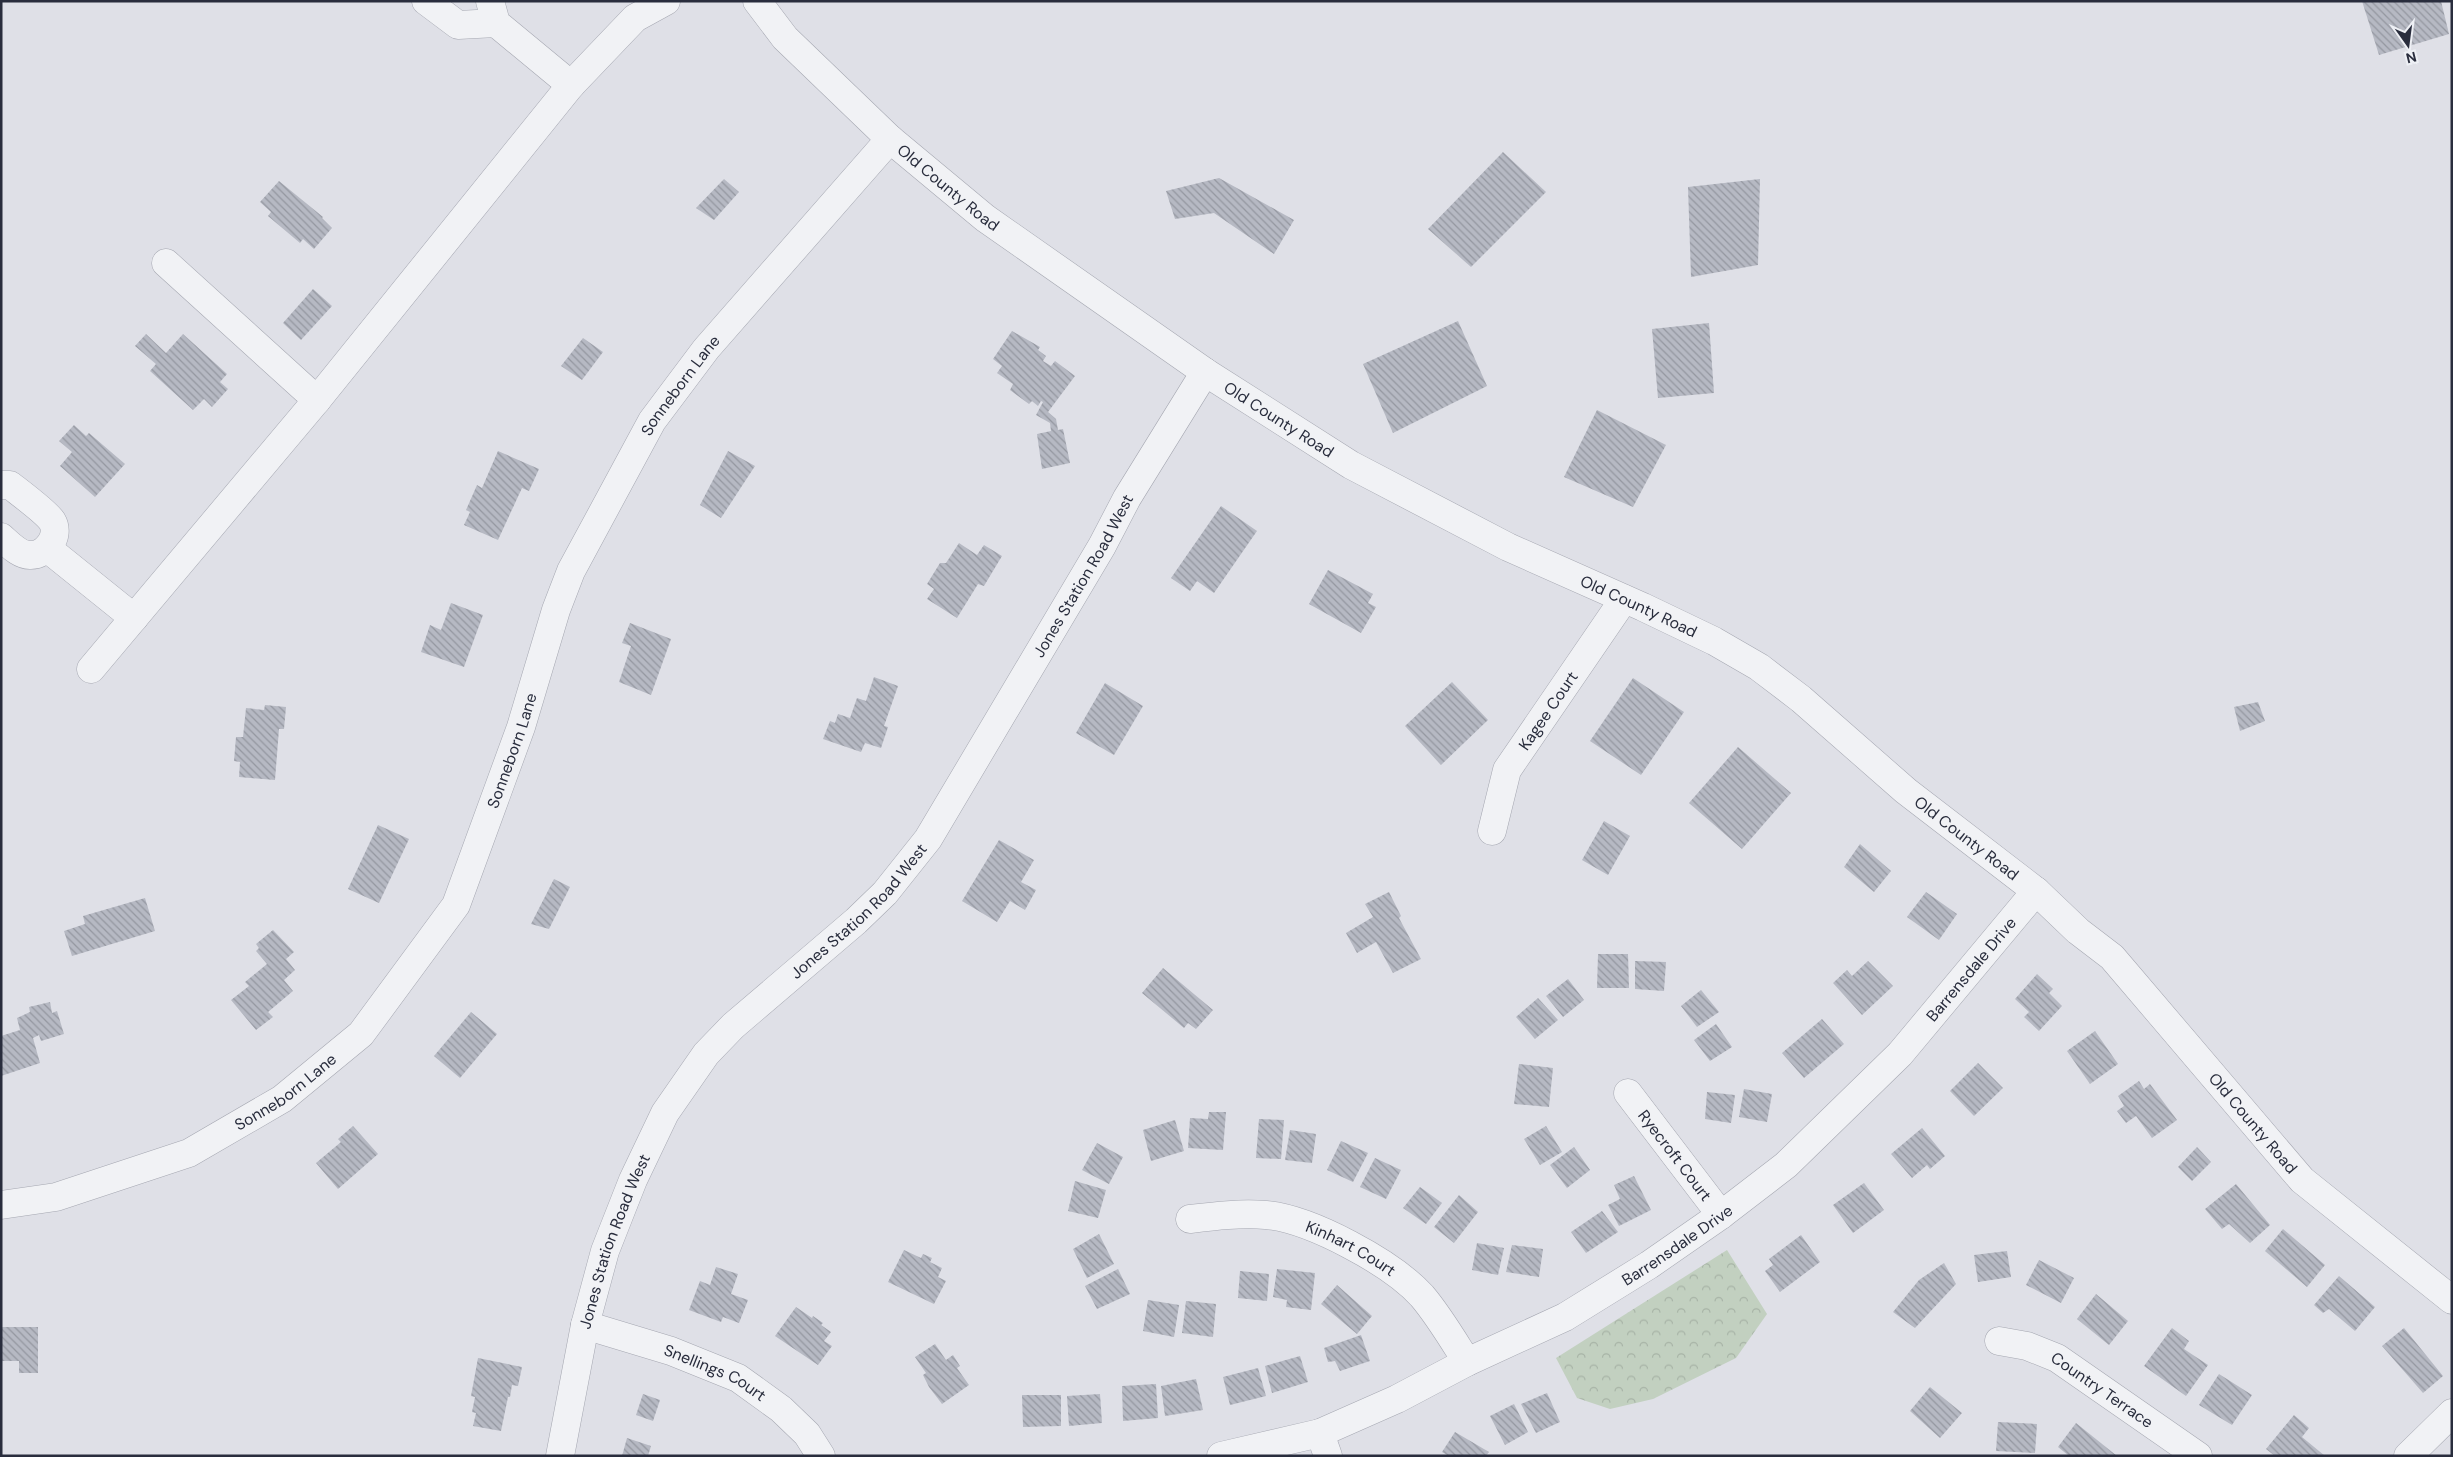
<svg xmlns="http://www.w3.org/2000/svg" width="2453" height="1457" viewBox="0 0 2453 1457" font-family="'DM Sans',sans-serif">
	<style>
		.forest { fill: url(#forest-crowns) }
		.building { fill: url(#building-back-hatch) }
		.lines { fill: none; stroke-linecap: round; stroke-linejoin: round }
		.minor-casing { stroke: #a5a7b1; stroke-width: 29 }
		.minor { stroke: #f1f2f5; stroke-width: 28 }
		.labels { text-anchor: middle; stroke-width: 4; stroke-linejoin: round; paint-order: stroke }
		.street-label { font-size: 16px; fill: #292d3d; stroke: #eef0f5 }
	</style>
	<defs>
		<pattern id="forest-crowns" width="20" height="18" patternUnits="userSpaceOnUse" patternTransform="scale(1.25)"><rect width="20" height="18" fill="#c2d0c0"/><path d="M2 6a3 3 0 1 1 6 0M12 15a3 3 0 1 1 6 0" fill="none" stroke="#a7b3a6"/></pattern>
		<pattern id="building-back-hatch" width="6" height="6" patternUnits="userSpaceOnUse" patternTransform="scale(1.25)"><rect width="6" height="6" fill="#b6b9c3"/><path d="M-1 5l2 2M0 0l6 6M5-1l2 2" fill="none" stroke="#9497a0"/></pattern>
	</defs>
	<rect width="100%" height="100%" fill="#dfe0e7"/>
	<!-- forest -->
	<path class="forest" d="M 1727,1250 L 1767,1314 L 1736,1358 L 1653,1399 L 1610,1409 L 1577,1398 L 1556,1358 Z"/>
	<!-- building -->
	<g class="building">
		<path d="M 2362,1 L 2441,1 L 2449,34 L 2379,55 Z"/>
		<path d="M 1503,152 L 1546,192 L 1471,267 L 1428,229 Z"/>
		<path d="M 1219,178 L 1294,220 L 1274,254 L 1214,213 L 1175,219 L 1166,191 Z"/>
		<path d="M 724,179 L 739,192 L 714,220 L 696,208 Z"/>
		<path d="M 1760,179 L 1758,265 L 1691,277 L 1688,187 Z"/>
		<path d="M 279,181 L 323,217 L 322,218 L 332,228 L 314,249 L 303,239 L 300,243 L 268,216 L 271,212 L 260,202 Z"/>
		<path d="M 313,289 L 332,306 L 301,340 L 283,323 Z"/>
		<path d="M 1458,321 L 1487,386 L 1393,433 L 1363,364 Z"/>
		<path d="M 1709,323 L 1714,393 L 1658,398 L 1652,329 Z"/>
		<path d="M 1012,331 L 1040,347 L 1038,350 L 1046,356 L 1043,361 L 1051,366 L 1055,361 L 1075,376 L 1048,412 L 1056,419 L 1058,430 L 1063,429 L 1070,463 L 1042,469 L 1037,434 L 1051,431 L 1050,423 L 1036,415 L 1043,402 L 1041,401 L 1038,406 L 1032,401 L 1029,404 L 1010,390 L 1013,384 L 997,373 L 1002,366 L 993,359 Z"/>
		<path d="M 146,334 L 166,353 L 183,334 L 227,374 L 220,382 L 228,389 L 212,407 L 204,399 L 193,410 L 150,371 L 156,364 L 135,346 Z"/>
		<path d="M 583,338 L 603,352 L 582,380 L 561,366 Z"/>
		<path d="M 1597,410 L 1666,445 L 1633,507 L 1564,477 Z"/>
		<path d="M 74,425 L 86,436 L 89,433 L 125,464 L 95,497 L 60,466 L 72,452 L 59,441 Z"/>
		<path d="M 498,451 L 539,469 L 529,491 L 522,488 L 498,540 L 464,525 L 470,512 L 466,510 L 477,485 L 482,488 Z"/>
		<path d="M 728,451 L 755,466 L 721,518 L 700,505 Z"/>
		<path d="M 1221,506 L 1257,531 L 1214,593 L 1197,581 L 1190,591 L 1171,578 Z"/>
		<path d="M 959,543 L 977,555 L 984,545 L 1002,556 L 984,586 L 978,584 L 957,618 L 927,599 L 934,589 L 927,584 L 940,563 L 946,563 Z"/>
		<path d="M 1328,570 L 1373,594 L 1368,603 L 1376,607 L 1361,633 L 1309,604 Z"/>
		<path d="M 451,603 L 483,615 L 464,667 L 421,652 L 430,625 L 441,630 Z"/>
		<path d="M 630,623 L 671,639 L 651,695 L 619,682 L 631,646 L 622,643 Z"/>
		<path d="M 874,677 L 898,686 L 884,726 L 888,727 L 881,748 L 865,743 L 861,752 L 823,739 L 830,721 L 835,723 L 838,714 L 850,718 L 857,698 L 866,701 Z"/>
		<path d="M 1633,678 L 1684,712 L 1641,775 L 1590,741 Z"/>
		<path d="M 1452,682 L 1488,720 L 1441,765 L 1405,726 Z"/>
		<path d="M 1105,683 L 1143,706 L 1114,755 L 1076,733 Z"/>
		<path d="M 2258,702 L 2265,721 L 2240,731 L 2234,707 Z"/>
		<path d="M 265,705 L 286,707 L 284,729 L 279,729 L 275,780 L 239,777 L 240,762 L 234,761 L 236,737 L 243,737 L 246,708 L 264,710 Z"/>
		<path d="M 1738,747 L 1791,793 L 1742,849 L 1689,803 Z"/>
		<path d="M 1604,821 L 1630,836 L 1608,875 L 1582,860 Z"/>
		<path d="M 378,825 L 409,839 L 379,903 L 348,889 Z"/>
		<path d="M 999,840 L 1034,860 L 1021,882 L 1036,890 L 1025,910 L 1010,901 L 997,922 L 962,901 Z"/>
		<path d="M 1860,844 L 1891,871 L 1874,892 L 1844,867 Z"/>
		<path d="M 554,879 L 570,887 L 549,929 L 531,924 Z"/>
		<path d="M 1389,892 L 1401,916 L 1399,918 L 1421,959 L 1393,973 L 1376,942 L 1357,953 L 1346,933 L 1373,917 L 1365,904 Z"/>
		<path d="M 1926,892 L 1957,914 L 1939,940 L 1907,917 Z"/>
		<path d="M 145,898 L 155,931 L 72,956 L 64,931 L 85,924 L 83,916 Z"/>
		<path d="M 273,930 L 294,952 L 286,959 L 295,970 L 284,980 L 293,991 L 268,1012 L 273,1017 L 256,1030 L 231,1000 L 249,986 L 245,982 L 267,964 L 256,951 L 259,948 L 256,944 Z"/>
		<path d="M 1598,954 L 1628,954 L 1629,988 L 1597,988 Z"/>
		<path d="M 1635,961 L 1666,962 L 1664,991 L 1635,989 Z"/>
		<path d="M 1868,961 L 1893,986 L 1862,1015 L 1833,983 L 1847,970 L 1852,976 Z"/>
		<path d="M 1163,968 L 1213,1010 L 1196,1029 L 1188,1023 L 1184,1028 L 1142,993 Z"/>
		<path d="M 2037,974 L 2053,989 L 2049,993 L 2062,1006 L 2039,1031 L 2024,1017 L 2029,1012 L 2015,999 Z"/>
		<path d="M 1568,979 L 1584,1000 L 1563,1017 L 1546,996 Z"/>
		<path d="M 1701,990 L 1719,1012 L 1697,1027 L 1681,1006 Z"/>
		<path d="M 1538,998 L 1558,1020 L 1535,1039 L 1516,1017 Z"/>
		<path d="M 50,1002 L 52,1013 L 57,1011 L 64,1034 L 41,1041 L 39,1035 L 33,1038 L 40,1063 L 1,1076 L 1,1036 L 20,1030 L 17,1018 L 30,1012 L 29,1007 Z"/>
		<path d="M 471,1012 L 497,1034 L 460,1078 L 434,1056 Z"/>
		<path d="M 1822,1019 L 1844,1044 L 1804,1078 L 1782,1053 Z"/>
		<path d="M 1716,1024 L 1732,1047 L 1710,1061 L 1694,1040 Z"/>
		<path d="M 2095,1031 L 2118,1064 L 2090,1084 L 2067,1051 Z"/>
		<path d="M 1978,1063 L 2003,1088 L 1974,1116 L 1950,1091 Z"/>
		<path d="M 1519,1064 L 1553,1068 L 1549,1107 L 1514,1104 Z"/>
		<path d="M 2139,1081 L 2144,1089 L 2150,1084 L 2177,1120 L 2152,1138 L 2136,1116 L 2126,1123 L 2117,1111 L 2124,1106 L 2118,1096 Z"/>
		<path d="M 1744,1089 L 1772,1094 L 1767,1122 L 1739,1117 Z"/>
		<path d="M 1707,1092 L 1735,1095 L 1731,1123 L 1705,1119 Z"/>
		<path d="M 1209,1112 L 1226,1112 L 1223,1150 L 1188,1148 L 1190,1118 L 1208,1119 Z"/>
		<path d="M 1259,1119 L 1284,1120 L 1281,1159 L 1256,1158 Z"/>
		<path d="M 1175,1120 L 1184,1151 L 1151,1161 L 1143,1130 Z"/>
		<path d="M 353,1126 L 378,1154 L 338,1189 L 316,1163 L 341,1142 L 338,1139 Z"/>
		<path d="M 1546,1126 L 1562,1152 L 1540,1165 L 1524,1139 Z"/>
		<path d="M 1922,1128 L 1945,1156 L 1930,1169 L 1927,1165 L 1912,1178 L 1891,1154 Z"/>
		<path d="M 1290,1130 L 1316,1134 L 1312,1163 L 1285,1160 Z"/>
		<path d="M 1341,1141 L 1368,1153 L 1353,1182 L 1327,1170 Z"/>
		<path d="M 1097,1143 L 1123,1157 L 1109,1184 L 1082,1170 Z"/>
		<path d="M 1574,1147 L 1590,1170 L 1567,1188 L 1550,1165 Z"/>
		<path d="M 2197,1147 L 2211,1162 L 2192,1181 L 2178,1167 Z"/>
		<path d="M 1375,1158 L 1401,1170 L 1386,1199 L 1360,1187 Z"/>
		<path d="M 1634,1176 L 1651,1210 L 1619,1226 L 1608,1205 L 1620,1199 L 1614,1185 Z"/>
		<path d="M 1075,1181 L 1106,1190 L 1098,1218 L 1068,1211 Z"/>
		<path d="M 1864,1183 L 1884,1210 L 1853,1233 L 1833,1205 Z"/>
		<path d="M 2236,1184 L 2270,1225 L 2250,1243 L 2229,1224 L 2222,1229 L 2205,1209 Z"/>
		<path d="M 1420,1187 L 1442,1203 L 1426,1224 L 1403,1208 Z"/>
		<path d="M 1459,1195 L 1478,1212 L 1454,1243 L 1434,1227 Z"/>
		<path d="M 1602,1211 L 1618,1232 L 1586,1253 L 1571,1232 Z"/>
		<path d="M 2283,1229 L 2325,1265 L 2307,1287 L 2265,1251 Z"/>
		<path d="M 1099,1234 L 1114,1264 L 1087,1278 L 1073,1249 Z"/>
		<path d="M 1801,1235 L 1820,1262 L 1780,1292 L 1765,1271 L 1773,1265 L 1769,1259 Z"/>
		<path d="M 1477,1243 L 1504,1248 L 1498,1275 L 1472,1270 Z"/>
		<path d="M 1512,1245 L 1543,1249 L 1539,1277 L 1506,1272 Z"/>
		<path d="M 904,1250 L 921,1258 L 923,1254 L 932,1258 L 930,1262 L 942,1268 L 938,1277 L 946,1281 L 934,1304 L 888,1282 Z"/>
		<path d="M 2007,1251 L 2011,1277 L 1978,1282 L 1974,1255 Z"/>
		<path d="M 2039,1260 L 2074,1278 L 2061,1303 L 2026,1285 Z"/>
		<path d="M 1944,1263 L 1956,1284 L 1915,1328 L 1893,1312 L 1919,1280 Z"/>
		<path d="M 716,1267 L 738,1274 L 731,1294 L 748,1300 L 739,1323 L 723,1317 L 721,1322 L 689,1310 L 700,1281 L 710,1285 Z"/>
		<path d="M 1118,1269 L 1130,1294 L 1097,1309 L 1085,1286 Z"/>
		<path d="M 1277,1269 L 1315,1273 L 1311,1310 L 1286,1307 L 1287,1300 L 1273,1297 Z"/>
		<path d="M 1240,1271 L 1269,1274 L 1267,1301 L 1238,1298 Z"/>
		<path d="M 2339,1276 L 2375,1307 L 2355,1331 L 2329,1309 L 2323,1313 L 2314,1305 Z"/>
		<path d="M 1337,1285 L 1372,1316 L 1357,1334 L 1321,1304 Z"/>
		<path d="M 2096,1294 L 2128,1321 L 2109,1345 L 2077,1319 Z"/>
		<path d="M 1148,1300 L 1179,1305 L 1174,1337 L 1143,1331 Z"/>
		<path d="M 1186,1301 L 1216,1304 L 1213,1337 L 1182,1333 Z"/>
		<path d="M 796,1307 L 812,1318 L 813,1316 L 823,1323 L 821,1325 L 831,1332 L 824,1341 L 832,1346 L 818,1365 L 775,1336 Z"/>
		<path d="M 1,1327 L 38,1327 L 38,1373 L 19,1373 L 19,1361 L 1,1361 Z"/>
		<path d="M 2172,1328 L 2189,1341 L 2184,1349 L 2208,1365 L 2186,1396 L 2144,1366 Z"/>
		<path d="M 2404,1328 L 2443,1376 L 2423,1393 L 2382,1346 Z"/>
		<path d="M 1361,1335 L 1370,1361 L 1340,1371 L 1335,1361 L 1328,1362 L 1324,1348 Z"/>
		<path d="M 935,1344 L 946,1360 L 953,1355 L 960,1366 L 957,1368 L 969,1385 L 942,1404 L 929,1387 L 923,1375 L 926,1373 L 915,1357 Z"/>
		<path d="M 1300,1356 L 1308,1382 L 1272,1393 L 1265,1366 Z"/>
		<path d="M 478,1358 L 522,1367 L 518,1386 L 512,1385 L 510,1397 L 508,1397 L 501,1431 L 473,1426 L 476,1413 L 472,1412 L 475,1397 L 471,1396 Z"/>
		<path d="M 1258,1368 L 1266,1396 L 1230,1405 L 1223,1377 Z"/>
		<path d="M 2219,1374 L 2252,1395 L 2232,1425 L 2199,1405 Z"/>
		<path d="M 1196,1379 L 1203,1410 L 1165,1416 L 1161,1386 Z"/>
		<path d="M 1156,1384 L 1158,1418 L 1123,1421 L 1122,1386 Z"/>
		<path d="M 1930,1387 L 1962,1413 L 1940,1438 L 1910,1411 Z"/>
		<path d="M 1547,1393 L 1560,1422 L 1536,1433 L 1521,1404 Z"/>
		<path d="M 643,1394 L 660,1400 L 653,1421 L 636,1415 Z"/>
		<path d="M 1100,1394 L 1102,1423 L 1069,1426 L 1067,1396 Z"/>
		<path d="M 1022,1395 L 1061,1395 L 1061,1426 L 1023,1427 Z"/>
		<path d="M 1514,1404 L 1528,1432 L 1505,1445 L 1490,1416 Z"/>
		<path d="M 2294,1415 L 2309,1428 L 2302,1437 L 2325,1456 L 2275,1456 L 2266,1449 Z"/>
		<path d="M 1998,1422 L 2037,1424 L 2035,1453 L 1996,1451 Z"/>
		<path d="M 2076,1423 L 2117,1456 L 2069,1456 L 2058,1447 Z"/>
		<path d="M 1455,1432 L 1489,1452 L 1486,1456 L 1449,1456 L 1442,1452 Z"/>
		<path d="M 627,1438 L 651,1446 L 648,1456 L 622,1456 Z"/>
	</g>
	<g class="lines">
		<!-- minor casing -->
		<g class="minor-casing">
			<g id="minor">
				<path d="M 426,1 L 458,25 L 496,23"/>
				<path d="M 490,1 L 496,23 L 571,85"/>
				<path id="s1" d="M 757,1 L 785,38 L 890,139 L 985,218 L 1205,372 L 1351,465 L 1508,547 L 1643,607 L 1714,641 L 1759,667 L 1801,699 L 1906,791 L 2036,891 L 2078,931 L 2112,957 L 2302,1180 L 2452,1300"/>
				<path d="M 166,263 L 317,400"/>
				<path d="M 1,485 L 10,485 C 20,493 46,512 52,521 C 61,536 46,555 31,555 C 20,556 9,544 1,537"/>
				<path d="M 47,548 L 134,618"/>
				<path d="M 91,669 L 317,400 L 571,85 L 635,18 L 666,1"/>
				<path id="s2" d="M 1492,831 L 1507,770 L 1624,599"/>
				<path id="s3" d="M 1628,1093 L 1721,1215"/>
				<path id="s4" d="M 1,1205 L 56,1197 L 189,1153 L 282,1099 L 361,1034 L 456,905 L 521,727 L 556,610 L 571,571 L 652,421 L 706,349 L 890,139"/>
				<path id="s5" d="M 1190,1219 C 1215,1216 1240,1213 1266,1215 C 1311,1219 1392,1263 1422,1296 C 1439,1316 1453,1340 1467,1362"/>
				<path id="s6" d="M 585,1325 L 671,1351 L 738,1378 L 781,1409 L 807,1434 L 821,1456"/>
				<path id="s7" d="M 1999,1341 L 2027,1346 L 2057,1358 L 2198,1456"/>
				<path d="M 1320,1433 L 1328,1456"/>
				<path id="s8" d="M 560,1456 L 585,1325 L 605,1251 L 633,1180 L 665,1113 L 706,1054 L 733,1026 L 856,921 L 885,893 L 928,839 L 1102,546 L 1127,498 L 1205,372"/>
				<path id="s9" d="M 1221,1456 L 1320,1433 L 1397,1399 L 1467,1362 L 1565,1317 L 1649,1265 L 1721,1215 L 1786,1165 L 1900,1054 L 2036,891"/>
				<path d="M 2408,1456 L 2452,1413"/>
			</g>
		</g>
		<!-- minor -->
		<use href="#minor" class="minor"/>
	</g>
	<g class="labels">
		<!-- street labels -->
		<g class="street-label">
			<text dy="6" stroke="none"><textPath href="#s1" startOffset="268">Old County Road</textPath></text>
			<text dy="6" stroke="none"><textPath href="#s4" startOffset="1135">Sonneborn Lane</textPath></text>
			<text dy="6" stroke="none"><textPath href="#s1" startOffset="672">Old County Road</textPath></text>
			<text dy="6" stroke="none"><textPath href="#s8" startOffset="1048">Jones Station Road West</textPath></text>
			<text dy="6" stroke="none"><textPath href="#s1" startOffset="1078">Old County Road</textPath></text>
			<text dy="6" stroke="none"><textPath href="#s2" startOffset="135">Kagee Court</textPath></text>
			<text dy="6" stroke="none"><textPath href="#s4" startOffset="730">Sonneborn Lane</textPath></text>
			<text dy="6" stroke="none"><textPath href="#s1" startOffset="1482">Old County Road</textPath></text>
			<text dy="6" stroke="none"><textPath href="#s8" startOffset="642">Jones Station Road West</textPath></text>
			<text dy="6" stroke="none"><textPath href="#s9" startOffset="911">Barrensdale Drive</textPath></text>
			<text dy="6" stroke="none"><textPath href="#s4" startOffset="310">Sonneborn Lane</textPath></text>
			<text dy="6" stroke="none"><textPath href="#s1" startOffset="1888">Old County Road</textPath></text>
			<text dy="6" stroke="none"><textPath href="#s3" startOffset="78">Ryecroft Court</textPath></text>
			<text dy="6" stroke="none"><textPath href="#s8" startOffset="222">Jones Station Road West</textPath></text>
			<text dy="6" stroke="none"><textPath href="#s9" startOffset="506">Barrensdale Drive</textPath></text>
			<text dy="6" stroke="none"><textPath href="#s5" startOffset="168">Kinhart Court</textPath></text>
			<text dy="6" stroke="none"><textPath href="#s6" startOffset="139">Snellings Court</textPath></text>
			<text dy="6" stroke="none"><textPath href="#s7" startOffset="116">Country Terrace</textPath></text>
		</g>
	</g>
	<!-- border -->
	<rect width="2453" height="1457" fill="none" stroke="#292d3d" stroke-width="5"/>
	<!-- north arrow -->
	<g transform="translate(2408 45) rotate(166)" stroke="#eef0f5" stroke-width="4" paint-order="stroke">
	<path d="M0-4L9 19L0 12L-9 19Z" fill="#292d3d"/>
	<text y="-8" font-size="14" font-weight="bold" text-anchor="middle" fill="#292d3d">N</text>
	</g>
</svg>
